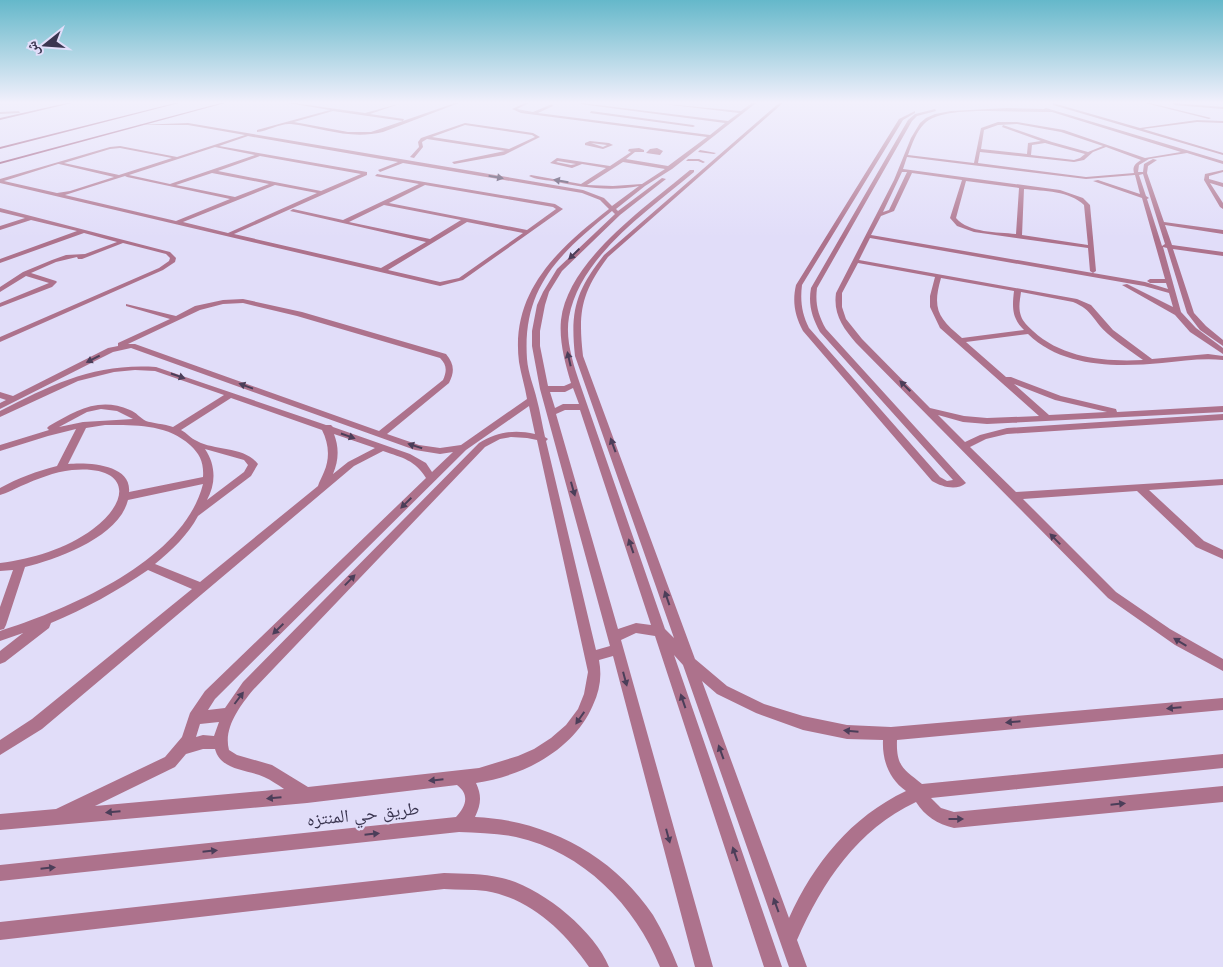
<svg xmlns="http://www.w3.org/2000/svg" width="1223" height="967" viewBox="0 0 1223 967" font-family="'Libre Baskerville','Noto Naskh Arabic',serif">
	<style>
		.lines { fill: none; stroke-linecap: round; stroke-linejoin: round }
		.minor { fill: #ad728c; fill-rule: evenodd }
		.secondary { fill: #8e3a64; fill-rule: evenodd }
		.oneway { fill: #4b3e59 }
		.labels { text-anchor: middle; stroke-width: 4.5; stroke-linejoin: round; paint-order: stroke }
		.near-street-label { font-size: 18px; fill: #3a3550; stroke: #e1ddf9 }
	</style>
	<rect width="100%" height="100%" fill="#e1ddf9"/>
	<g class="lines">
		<!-- minor -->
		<g class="minor">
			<path d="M 288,103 L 294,103 L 365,113 L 402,103 L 370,114 L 404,119 L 403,121 L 333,111 L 294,122 L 348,132 L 371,132 L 455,103 L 459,103 L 383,132 C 349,140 324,128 291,124 C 280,123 268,131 257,132 L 257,130 L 330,110 Z"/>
			<path d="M 525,103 L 529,103 L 517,109 L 533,112 L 552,104 L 553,106 L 538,113 L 710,135 L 725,123 L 580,104 L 582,103 L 728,121 L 739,113 L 655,103 L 741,111 L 752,103 L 756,103 L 672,169 L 645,186 L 616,209 L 618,211 L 662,178 L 666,179 L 620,215 L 562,271 L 549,292 L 545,305 L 540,331 L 540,346 L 548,386 L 564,386 L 571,383 C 565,363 559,341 561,320 C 568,260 647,206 690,170 L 694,170 L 694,172 C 649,210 580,256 569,317 C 565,339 573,363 580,384 L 665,629 L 674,638 L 575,356 C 570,310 576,291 604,255 L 779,103 L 783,103 L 608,257 C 581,293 578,312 583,356 L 695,659 L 727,686 L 764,704 L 803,716 L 847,725 L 891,727 L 1223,698 L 1223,710 L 897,740 C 896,767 904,769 922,784 L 1223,754 L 1223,768 L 931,798 L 941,808 L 954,812 L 1223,786 L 1223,802 L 954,828 C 937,824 925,816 916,802 C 857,830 823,881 797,940 L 807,967 L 789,967 L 683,665 L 674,655 L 782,967 L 764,967 L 655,636 L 636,633 L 621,640 L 713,967 L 695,967 L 613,656 L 599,660 C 602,676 600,690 593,705 C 574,750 523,776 476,783 C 482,796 481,804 475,817 C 546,820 613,855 653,915 C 663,932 671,949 678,967 L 660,967 C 635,905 583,852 516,837 C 497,833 478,833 459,832 L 0,881 L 0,865 L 456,817 C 466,806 470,795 457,785 L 307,803 L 0,830 L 0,814 L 56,809 L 165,757 L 182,737 L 190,713 L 205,691 L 426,478 C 415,460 403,458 383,451 L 354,466 L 42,729 L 0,755 L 0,740 L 32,719 L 192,589 L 148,570 C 117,591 85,609 51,623 L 49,628 L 5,662 L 0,664 L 0,651 L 23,633 L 0,641 L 0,631 C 68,609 184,561 203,484 L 128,500 C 119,537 58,559 25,567 L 6,625 L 4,629 L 0,630 L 0,607 L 13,570 L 0,571 L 0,563 C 32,559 66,549 93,529 C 134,498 127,465 72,470 C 54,472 37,479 21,486 C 14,489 7,493 0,495 L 0,488 C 18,478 37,471 57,466 L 76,429 L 48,436 L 0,451 L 0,445 L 49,430 L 47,428 L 49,426 C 75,411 99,396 130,410 C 136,412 140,418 146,421 C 151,423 165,424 173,427 L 224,395 L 155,371 L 135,370 L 114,372 L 78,381 L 0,417 L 0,411 C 53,384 95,363 156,367 L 326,425 L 331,425 L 333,427 L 410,454 L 426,463 L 432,472 L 453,452 L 440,454 L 415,450 L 131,348 L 113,352 L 0,409 L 0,403 L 6,400 L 0,398 L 0,392 L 13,396 L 108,348 L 118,346 L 118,343 L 170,319 L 126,306 L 126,304 L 176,316 L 195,306 L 223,300 L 243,299 L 302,312 L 446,354 C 454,364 455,371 449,383 L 387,434 L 419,445 L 440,448 L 461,445 L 527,399 C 525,387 521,374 519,362 C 510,291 559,248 609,209 L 600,200 L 582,193 L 403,163 L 380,172 L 378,170 L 398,162 L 248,136 L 219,146 L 367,172 L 367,175 L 234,234 L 381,268 L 426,242 L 290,211 L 293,209 L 343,220 L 419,184 L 375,176 L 377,174 L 555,204 L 563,209 L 463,280 L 440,286 L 0,183 L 0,179 L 110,147 L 120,146 L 177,157 L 245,135 L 188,125 L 137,125 L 188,123 L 583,190 L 604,198 L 612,206 L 639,186 C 609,192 581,187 552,181 C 544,180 535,179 529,176 L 531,175 L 581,184 L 606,168 L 582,164 L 572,168 L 550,163 L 557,158 L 610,166 L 631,152 L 628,151 L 629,149 L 639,148 L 644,150 L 644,152 L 635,152 L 626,159 L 668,166 L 707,137 L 521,113 L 512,109 ZM 215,147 L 255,155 L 170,184 L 129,175 ZM 120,148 L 172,158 L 119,175 L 64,163 L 110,149 ZM 260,156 L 361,174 L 321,191 L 218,171 ZM 558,161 L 576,164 L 571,165 L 556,162 ZM 623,162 L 665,169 L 642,184 L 613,186 L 587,185 ZM 58,164 L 59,164 L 114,177 L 70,191 L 57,193 L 4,181 ZM 212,173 L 269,184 L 235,197 L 176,185 ZM 125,176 L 127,177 L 230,199 L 176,221 L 65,195 ZM 275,185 L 317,193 L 228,233 L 183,222 ZM 425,185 L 553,207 L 556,209 L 527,230 L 389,203 ZM 384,205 L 461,220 L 430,239 L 349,222 ZM 612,211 L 615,214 L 557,269 L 543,292 L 537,305 L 532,331 L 532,346 L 540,389 L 610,646 L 596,650 L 546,441 L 548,439 L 545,437 C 542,424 540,411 537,400 C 534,387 528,373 527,359 C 522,287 560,253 612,211 ZM 467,222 L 523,233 L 459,278 L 440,282 L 388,270 ZM 243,303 L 297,316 L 440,358 C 447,365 447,371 443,380 L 379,431 L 135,344 L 128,344 L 200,310 L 223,304 ZM 573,388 L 579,404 L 563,404 L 555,408 L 550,392 L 565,392 ZM 231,398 L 322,430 C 329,444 330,458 324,472 C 322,477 319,482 318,486 L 200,582 L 155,564 C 172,550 188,535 198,516 L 251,476 L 258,464 C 244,446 215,451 197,441 C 190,438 187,433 181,430 ZM 529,406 L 535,434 C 514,429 497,432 479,443 L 243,682 L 225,708 L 208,710 L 215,699 L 466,450 ZM 101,409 L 117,411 L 133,419 L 83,422 L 59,427 L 87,412 ZM 565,410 L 580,410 L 651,625 L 636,623 L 618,629 L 556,414 ZM 105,425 C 135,425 167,424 190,445 C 200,454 204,463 203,477 L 129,492 C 132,464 87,462 68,464 L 86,428 ZM 334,434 L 375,448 L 348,462 L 333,474 C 339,460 339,447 334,434 ZM 511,437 L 527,438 L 537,440 L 588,672 L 584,694 L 578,709 L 566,725 L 551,738 L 534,749 L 518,756 L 479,768 L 308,787 L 272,765 L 237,755 L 229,750 C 223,728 240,706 253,690 L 485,447 L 500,439 ZM 205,449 L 244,460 L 248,465 L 244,472 L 207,500 C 216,484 216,465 205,449 ZM 702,681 L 717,694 L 756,713 L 803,730 L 847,739 L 883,740 C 882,760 889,779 906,791 C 851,817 814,863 789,918 ZM 219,722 L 214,736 L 203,735 L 196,737 L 200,724 ZM 203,749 L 215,749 C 221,771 247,769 264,777 C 271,780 278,785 284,789 L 95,806 L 175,767 L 186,754 Z"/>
			<path d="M 1053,103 L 1140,128 L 1197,120 L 1223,121 L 1223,123 L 1197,122 L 1143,129 L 1223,153 L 1223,155 L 1053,105 Z"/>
			<path d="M 1145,103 L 1150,103 L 1211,118 L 1209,119 Z"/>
			<path d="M 1173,103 L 1223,107 L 1223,109 L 1174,105 Z"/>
			<path d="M 1007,108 L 1044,109 L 1046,108 L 1223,161 L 1223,164 L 1187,153 L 1149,159 L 1139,165 L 1138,172 L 1143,172 L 1144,164 L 1153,159 L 1157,160 L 1148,166 L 1147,173 L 1164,222 L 1223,230 L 1223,234 L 1165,225 L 1172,245 L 1223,252 L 1223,256 L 1173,249 L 1194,313 L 1206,326 L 1223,340 L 1223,346 L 1200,330 L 1187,313 L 1167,248 L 1163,247 L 1181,312 L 1196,328 L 1223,348 L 1223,354 L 1190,332 L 1175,315 L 1122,285 L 1127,284 L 1173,307 L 1169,293 L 1144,286 L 870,238 L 859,260 L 1077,299 L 1091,305 L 1113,330 L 1152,359 L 1208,354 L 1223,356 L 1223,360 C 1202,358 1183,361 1162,363 C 1117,367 1063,368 1028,334 L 966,342 L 1006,377 L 1011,377 L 1061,396 L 1116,409 L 1117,412 L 1223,406 L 1223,412 L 987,424 L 963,422 L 938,415 L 965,442 L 980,435 L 1007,428 L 1223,414 L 1223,420 L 1007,434 L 986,439 L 970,447 L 1016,492 L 1223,479 L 1223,485 L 1149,490 L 1204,541 L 1223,550 L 1223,559 L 1196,547 L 1137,491 L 1023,499 L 1116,592 L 1170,629 L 1223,659 L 1223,671 L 1175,645 L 1108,598 L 856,343 C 843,328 833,314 836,293 L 894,180 L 911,138 L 920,123 L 926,118 L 935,114 L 951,111 ZM 988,111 L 1052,112 L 1181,152 L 1145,158 L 1064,130 L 1017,122 L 998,122 L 981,128 L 974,163 L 908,155 C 912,144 916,132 924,124 C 936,111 970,111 988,111 ZM 1017,124 L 1061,132 L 1103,146 L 1088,152 L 1052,142 L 1003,125 L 1002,127 L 1041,141 L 1028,143 L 1027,154 L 981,149 L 984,130 L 998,125 ZM 1045,143 L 1085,154 L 1080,158 L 1074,160 L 1031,155 L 1032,145 ZM 1106,147 L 1141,160 C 1136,163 1132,166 1134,173 L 1086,177 L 978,163 L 980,152 L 1074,162 L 1084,160 L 1093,152 ZM 907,157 L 1086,179 L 1135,175 L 1140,194 L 1098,180 L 1093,181 L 1142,198 L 1165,279 L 1150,279 L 1147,281 L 1150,283 L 1166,283 L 1168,289 L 1145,282 L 871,235 L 881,216 L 894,211 L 912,173 L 962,180 L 950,218 L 957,226 L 974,232 L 1088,248 L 1090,271 L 1093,273 L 1096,271 L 1090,205 L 1083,198 L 1060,190 L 903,169 ZM 902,172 L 907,172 L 889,210 L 883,212 ZM 1143,174 L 1165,244 L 1162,246 L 1147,199 L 1149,198 L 1146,196 L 1139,175 ZM 966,181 L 1019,188 L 1016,234 C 997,232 969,233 956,218 ZM 1024,189 C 1044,191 1070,191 1084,205 L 1088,245 L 1022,235 ZM 858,263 L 935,277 L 930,296 L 930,307 L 940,328 L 1039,416 L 987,418 L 964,416 L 930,408 L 862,339 L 846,319 L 842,307 L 842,293 ZM 941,278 L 1014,291 C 1012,308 1012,318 1024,330 L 962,338 C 938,318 932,309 941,278 ZM 1021,292 L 1073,302 C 1093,310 1093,321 1108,334 C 1118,343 1131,351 1143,360 C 1105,362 1062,358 1033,331 C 1028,326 1023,322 1021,316 C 1018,308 1020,300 1021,292 ZM 1014,384 L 1055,400 L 1107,412 L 1049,415 Z"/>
			<path d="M 935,109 L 936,111 L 917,116 L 912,121 L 817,288 C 815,303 818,315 826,329 L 966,483 C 957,491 942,487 932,481 L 803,331 C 795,316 792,302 796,285 L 899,119 L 915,111 L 915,113 L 903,120 L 802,285 C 800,301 802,314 809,328 L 940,477 L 947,481 L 953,480 L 820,332 C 812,317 808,305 811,288 L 908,120 L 915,114 Z"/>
			<path d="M 19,111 L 20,113 L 0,114 L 0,112 Z"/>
			<path d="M 591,111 L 693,125 L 695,126 L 693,127 L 590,113 Z"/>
			<path d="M 465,123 L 533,133 L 540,137 L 504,155 L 454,164 L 452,162 L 505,151 L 427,139 L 422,142 L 423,147 L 414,158 L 410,157 L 419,147 L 418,142 L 421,138 ZM 465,125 L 532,135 L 535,137 L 509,149 L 432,137 Z"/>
			<path d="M 590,141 L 609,143 L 613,145 L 603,149 L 585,145 L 585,143 ZM 591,143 L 607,145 L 603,147 Z"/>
			<path d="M 657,148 L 663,151 L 660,155 L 646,153 L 650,149 Z"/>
			<path d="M 700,150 L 716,153 L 714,154 L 698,152 Z"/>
			<path d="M 688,159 L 699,159 L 705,162 L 703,163 L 698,161 L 686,161 Z"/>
			<path d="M 1223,170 L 1223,172 L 1209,176 L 1209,179 L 1223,183 L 1223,187 L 1210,183 L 1223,203 L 1223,209 L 1220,207 L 1204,180 L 1205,174 Z"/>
			<path d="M 0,208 L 170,252 L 176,258 L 175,262 L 163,270 L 0,342 L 0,337 L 159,268 L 169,261 L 170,258 L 166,254 L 123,243 L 82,259 L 78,259 L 77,257 L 56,262 L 31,273 L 56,281 L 57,282 L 52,287 L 0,307 L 0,303 L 49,283 L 26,276 L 0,292 L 0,287 L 23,272 L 52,260 L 66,255 L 85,254 L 117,242 L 84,233 L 0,263 L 0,259 L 77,231 L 31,220 L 0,230 L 0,226 L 25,218 L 0,212 Z"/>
			<path d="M 444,873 C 464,874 482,873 502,878 C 541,887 594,930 609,967 L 589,967 C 564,931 531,899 486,891 C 472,889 458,890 444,889 L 0,940 L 0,922 Z"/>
		</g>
		<!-- secondary -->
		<g class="secondary">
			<path d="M 67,103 L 72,103 L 0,120 L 0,118 Z"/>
			<path d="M 175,103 L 179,103 L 0,149 L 0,147 Z"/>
			<path d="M 221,103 L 225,103 L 0,164 L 0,162 Z"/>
		</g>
	</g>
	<!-- one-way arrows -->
	<defs><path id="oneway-solid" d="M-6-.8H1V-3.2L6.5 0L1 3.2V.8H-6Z" transform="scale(1.25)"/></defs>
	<g class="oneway">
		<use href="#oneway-solid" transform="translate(496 177) rotate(10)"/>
		<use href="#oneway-solid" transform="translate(561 181) rotate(-170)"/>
		<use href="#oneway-solid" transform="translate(574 254) rotate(136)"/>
		<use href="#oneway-solid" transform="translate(93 359) rotate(153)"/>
		<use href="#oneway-solid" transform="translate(569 359) rotate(-103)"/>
		<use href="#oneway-solid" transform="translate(178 376) rotate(19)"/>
		<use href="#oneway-solid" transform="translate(246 386) rotate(-160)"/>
		<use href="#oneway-solid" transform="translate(905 386) rotate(-135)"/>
		<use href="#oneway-solid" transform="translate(348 436) rotate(19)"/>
		<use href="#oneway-solid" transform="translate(613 445) rotate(-110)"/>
		<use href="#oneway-solid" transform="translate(415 446) rotate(-163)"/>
		<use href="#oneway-solid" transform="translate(573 489) rotate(74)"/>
		<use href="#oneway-solid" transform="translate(406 503) rotate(136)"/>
		<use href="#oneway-solid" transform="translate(1055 539) rotate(-134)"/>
		<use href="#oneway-solid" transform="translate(631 546) rotate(-109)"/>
		<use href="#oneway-solid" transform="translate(350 580) rotate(-46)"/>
		<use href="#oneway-solid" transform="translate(667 598) rotate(-109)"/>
		<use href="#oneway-solid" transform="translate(278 629) rotate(136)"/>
		<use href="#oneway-solid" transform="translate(1180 642) rotate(-149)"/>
		<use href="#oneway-solid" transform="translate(625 679) rotate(75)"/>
		<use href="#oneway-solid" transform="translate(239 698) rotate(-53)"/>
		<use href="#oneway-solid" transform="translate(683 701) rotate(-109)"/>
		<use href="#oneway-solid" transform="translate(1174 708) rotate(175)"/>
		<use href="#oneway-solid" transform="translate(580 718) rotate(125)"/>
		<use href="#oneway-solid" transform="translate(1013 722) rotate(175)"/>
		<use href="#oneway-solid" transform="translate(851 731) rotate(-175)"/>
		<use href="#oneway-solid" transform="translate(721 752) rotate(-110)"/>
		<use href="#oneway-solid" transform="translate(436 780) rotate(174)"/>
		<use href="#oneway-solid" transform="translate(274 798) rotate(175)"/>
		<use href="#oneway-solid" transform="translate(1118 804) rotate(-6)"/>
		<use href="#oneway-solid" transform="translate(113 812) rotate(175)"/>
		<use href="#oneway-solid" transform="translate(956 819)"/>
		<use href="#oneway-solid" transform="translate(372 834) rotate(-6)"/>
		<use href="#oneway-solid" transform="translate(668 836) rotate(75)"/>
		<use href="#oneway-solid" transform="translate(210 851) rotate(-6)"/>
		<use href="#oneway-solid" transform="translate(735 854) rotate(-109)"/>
		<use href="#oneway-solid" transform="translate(48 868) rotate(-6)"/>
		<use href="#oneway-solid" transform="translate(776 905) rotate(-110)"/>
	</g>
	<!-- sky -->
	<linearGradient id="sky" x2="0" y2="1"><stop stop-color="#65b8ca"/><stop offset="0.43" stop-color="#f2f0fc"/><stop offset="1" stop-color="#f2f0fc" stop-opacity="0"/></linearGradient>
	<rect width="1223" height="238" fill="url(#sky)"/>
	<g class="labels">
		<!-- near-street labels -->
		<g class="near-street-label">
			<text transform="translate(363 814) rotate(-6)" y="6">طريق حي المنتزه</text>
		</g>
	</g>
	<!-- north arrow -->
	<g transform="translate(45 45) rotate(253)" stroke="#e1ddf9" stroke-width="4" paint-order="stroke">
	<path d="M0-4L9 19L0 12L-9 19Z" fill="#3a3550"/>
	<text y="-8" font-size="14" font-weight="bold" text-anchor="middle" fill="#3a3550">ش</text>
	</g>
</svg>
